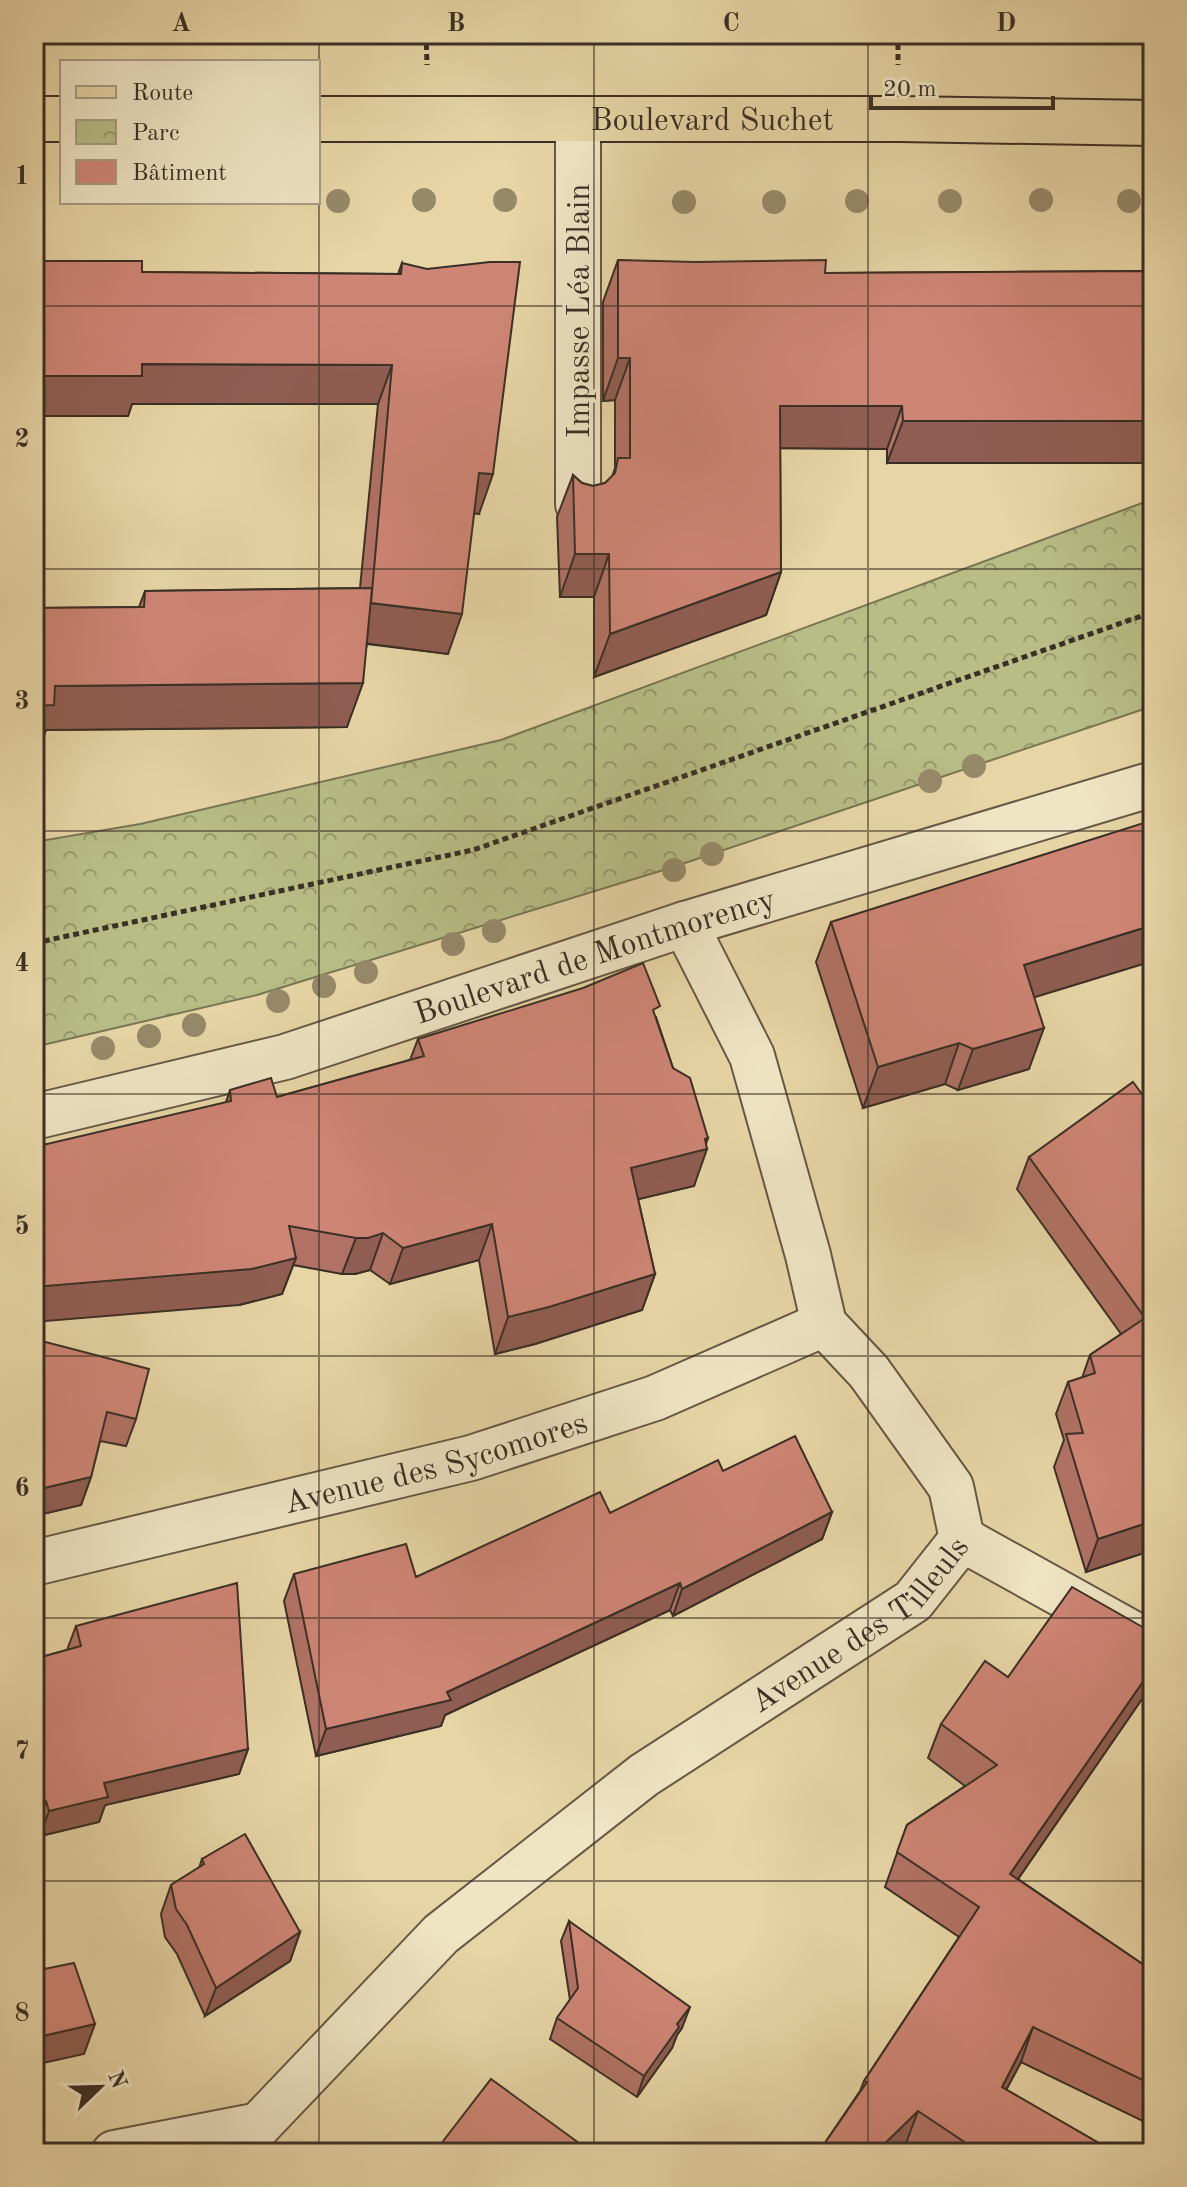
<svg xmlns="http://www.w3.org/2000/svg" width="1187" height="2187" viewBox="0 0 1187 2187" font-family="'Old Standard TT',serif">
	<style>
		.park { fill: url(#park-crowns); stroke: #787656; stroke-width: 2 }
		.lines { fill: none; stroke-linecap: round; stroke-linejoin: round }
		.minor-casing { stroke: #655846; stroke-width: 48 }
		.major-casing { stroke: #3a2f26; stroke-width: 48 }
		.path { stroke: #3a2f26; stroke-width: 5; stroke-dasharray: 6 4; stroke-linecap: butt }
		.minor { stroke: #efe4c4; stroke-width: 44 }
		.major { stroke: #e7d5a5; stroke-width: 44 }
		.tree { fill: #96896a }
		.wall { fill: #b17265; stroke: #3a2f26; stroke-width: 2 }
		.shaded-wall { fill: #905d52; stroke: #3a2f26; stroke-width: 2 }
		.building { fill: #ce8575; stroke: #3a2f26; stroke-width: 2 }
		.grid { fill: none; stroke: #3a2f26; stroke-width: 2; stroke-opacity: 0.55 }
		.labels { text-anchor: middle; stroke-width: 7; stroke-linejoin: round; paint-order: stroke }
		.street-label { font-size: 32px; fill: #3a2f26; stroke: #efe4c4 }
		.neatline { fill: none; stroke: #3a2f26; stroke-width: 3 }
		.grid-label { font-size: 26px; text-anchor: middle; font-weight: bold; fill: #3a2f26 }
	</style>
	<defs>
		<pattern id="park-crowns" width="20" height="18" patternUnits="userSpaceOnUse" patternTransform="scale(2)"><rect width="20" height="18" fill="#b7bd85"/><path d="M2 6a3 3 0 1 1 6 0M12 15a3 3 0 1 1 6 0" fill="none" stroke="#969a6d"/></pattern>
	</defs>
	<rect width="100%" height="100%" fill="#e7d5a5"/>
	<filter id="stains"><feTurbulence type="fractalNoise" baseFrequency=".0025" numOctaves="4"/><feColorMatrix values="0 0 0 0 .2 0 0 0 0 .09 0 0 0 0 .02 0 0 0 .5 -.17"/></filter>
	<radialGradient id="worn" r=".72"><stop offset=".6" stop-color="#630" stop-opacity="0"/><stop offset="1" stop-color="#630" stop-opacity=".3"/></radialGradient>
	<!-- park -->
	<path class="park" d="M 1153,499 L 1153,706 L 670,868 L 257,995 L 34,1047 L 34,842 L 140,824 L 501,740 Z"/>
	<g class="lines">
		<!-- minor casing -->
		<g class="minor-casing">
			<g id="minor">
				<path d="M 578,504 L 578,119"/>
				<path id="s1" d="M 34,1117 L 285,1057 L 685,924 L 1153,784"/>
				<path d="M 962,1539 L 1153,1645"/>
				<path id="s2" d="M 34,1563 L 471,1458 L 655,1398 L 824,1324"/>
				<path d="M 114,2153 L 259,2125"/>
				<path id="s3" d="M 236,2153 L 259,2125 L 441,1934 L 644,1775 L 913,1601 L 962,1539 L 951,1487 L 869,1372 L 824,1324 L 808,1255 L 752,1056 L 685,924"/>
			</g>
		</g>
		<!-- major casing -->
		<g class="major-casing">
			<g id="major">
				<path d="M 34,119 L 62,119"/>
				<path id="s4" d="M 318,119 L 899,119 L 1153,123"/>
			</g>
		</g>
		<!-- path -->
		<g class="path">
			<path d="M 426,34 L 427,65"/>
			<path d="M 898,34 L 898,65"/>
			<path d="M 34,943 L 473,850 L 1153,612"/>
		</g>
		<!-- minor -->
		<use href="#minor" class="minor"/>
		<!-- major -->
		<use href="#major" class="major"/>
	</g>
	<!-- trees -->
	<g class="tree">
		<circle cx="424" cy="200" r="12"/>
		<circle cx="505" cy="200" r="12"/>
		<circle cx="1041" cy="200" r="12"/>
		<circle cx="338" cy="201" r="12"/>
		<circle cx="857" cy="201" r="12"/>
		<circle cx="950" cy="201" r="12"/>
		<circle cx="1129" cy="201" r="12"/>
		<circle cx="684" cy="202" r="12"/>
		<circle cx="774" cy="202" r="12"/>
		<circle cx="974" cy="766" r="12"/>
		<circle cx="930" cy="781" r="12"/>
		<circle cx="712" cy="854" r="12"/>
		<circle cx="674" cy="870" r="12"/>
		<circle cx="494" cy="931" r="12"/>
		<circle cx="453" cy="944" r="12"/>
		<circle cx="366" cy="972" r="12"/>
		<circle cx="324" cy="986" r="12"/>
		<circle cx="278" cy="1001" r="12"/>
		<circle cx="194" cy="1025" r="12"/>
		<circle cx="149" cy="1036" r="12"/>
		<circle cx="103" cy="1048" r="12"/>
	</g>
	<!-- wall -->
	<g class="wall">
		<path d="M 618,260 L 825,273 L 1153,271 L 887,463 L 887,449 L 780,448 L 781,572 L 766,615 L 594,677 L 594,597 L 560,597 L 557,517 L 573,475 L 582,483 L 593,486 L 605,483 L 612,477 L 615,468 L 615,400 L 603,401 L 603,302 Z"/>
		<path d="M 402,263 L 479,514 L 474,513 L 448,654 L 367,644 L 347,727 L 46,730 L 38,750 L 34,750 L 34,608 L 139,607 L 145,591 L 360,588 L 378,404 L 132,404 L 128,416 L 142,272 L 398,274 Z"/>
		<path d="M 831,922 L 1034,998 L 1029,1069 L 958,1090 L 945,1084 L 863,1108 L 816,962 Z"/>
		<path d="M 656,1017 L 673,1068 L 706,1143 L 694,1186 L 638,1199 L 655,1274 L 642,1310 L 535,1344 L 495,1354 L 479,1260 L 390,1284 L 370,1270 L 355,1274 L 342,1274 L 293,1265 L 282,1294 L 239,1305 L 226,1102 L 230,1090 L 277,1097 L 410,1060 L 418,1039 Z"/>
		<path d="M 1153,1109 L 1153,1550 L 1086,1572 L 1054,1467 L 1064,1440 L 1056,1414 L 1068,1382 L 1082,1378 L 1090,1355 L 1121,1334 L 1017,1189 L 1029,1157 Z"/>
		<path d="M 34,1339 L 136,1419 L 126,1446 L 100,1441 L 91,1477 L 81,1505 L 34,1516 Z"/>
		<path d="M 723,1471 L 832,1512 L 822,1539 L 673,1616 L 670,1610 L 445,1715 L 441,1726 L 316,1756 L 284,1601 L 294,1574 L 416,1577 L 610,1513 Z"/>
		<path d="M 76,1626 L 248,1749 L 239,1774 L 105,1805 L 99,1822 L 40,1836 L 37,1826 L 34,1827 L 34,1659 L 67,1650 Z"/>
		<path d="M 1008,1677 L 1153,1683 L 1018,1879 L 1144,1965 L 1153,1950 L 1153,2126 L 1021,2062 L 1006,2090 L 1116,2153 L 916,2153 L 905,2146 L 898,2153 L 818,2153 L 860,2091 L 864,2081 L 959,1937 L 885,1887 L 907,1825 L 965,1786 L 928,1758 L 941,1724 Z"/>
		<path d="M 202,1859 L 300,1932 L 290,1961 L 205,2016 L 177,1954 L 165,1937 L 161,1914 L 171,1885 L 199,1868 Z"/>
		<path d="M 569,1921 L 682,2028 L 677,2035 L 672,2048 L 637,2097 L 550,2039 L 557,2018 L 570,2000 L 561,1941 Z"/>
	</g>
	<!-- shaded-wall -->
	<g class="shaded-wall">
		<path d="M 618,358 L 630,358 L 615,400 L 603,401 Z"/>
		<path d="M 142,364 L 392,365 L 378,404 L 132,404 L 128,416 L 34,416 L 34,376 Z"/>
		<path d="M 780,406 L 902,406 L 887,449 L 765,448 Z"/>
		<path d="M 903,421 L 1153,421 L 1153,463 L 887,463 Z"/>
		<path d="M 479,473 L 493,474 L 479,514 L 465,512 Z"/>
		<path d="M 575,554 L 609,554 L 594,597 L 560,597 Z"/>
		<path d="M 781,572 L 766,615 L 594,677 L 610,634 Z"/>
		<path d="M 370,603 L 462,614 L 448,654 L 355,642 Z"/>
		<path d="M 363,683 L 347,727 L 46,730 L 38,750 L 34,750 L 34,706 L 55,686 Z"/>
		<path d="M 1153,925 L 1153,961 L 1009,1005 L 1024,965 Z"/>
		<path d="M 1044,1028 L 1029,1069 L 958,1090 L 973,1049 Z"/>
		<path d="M 959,1043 L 945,1084 L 863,1108 L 878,1067 Z"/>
		<path d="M 708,1138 L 704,1150 L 707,1149 L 694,1186 L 618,1204 L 631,1168 Z"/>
		<path d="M 492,1224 L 479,1260 L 390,1284 L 403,1248 Z"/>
		<path d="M 383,1233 L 370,1270 L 355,1274 L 342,1274 L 356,1238 Z"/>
		<path d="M 296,1258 L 282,1294 L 239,1305 L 34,1322 L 34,1287 Z"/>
		<path d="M 655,1274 L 642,1310 L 535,1344 L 495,1354 L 508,1317 Z"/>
		<path d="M 91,1477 L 81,1505 L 34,1516 L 44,1488 Z"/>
		<path d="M 832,1512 L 822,1539 L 673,1616 L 682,1589 Z"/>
		<path d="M 1153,1521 L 1153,1550 L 1086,1572 L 1098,1539 Z"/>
		<path d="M 680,1583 L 670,1610 L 445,1715 L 441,1726 L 316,1756 L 326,1729 L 447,1692 Z"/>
		<path d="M 1153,1667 L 1153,1683 L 998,1908 L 1010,1874 Z"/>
		<path d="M 248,1749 L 239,1774 L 105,1805 L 99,1822 L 40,1836 L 49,1811 L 104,1783 Z"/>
		<path d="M 46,1801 L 37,1826 L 34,1827 L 34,1804 Z"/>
		<path d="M 300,1932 L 290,1961 L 205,2016 L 216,1988 Z"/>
		<path d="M 690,2007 L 682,2028 L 677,2035 L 672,2048 L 637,2097 L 644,2076 L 677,2024 Z"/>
		<path d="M 95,2024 L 84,2054 L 34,2065 L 34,2038 Z"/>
		<path d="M 1033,2027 L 1021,2062 L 989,2122 L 1002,2087 Z"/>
		<path d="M 918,2111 L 905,2146 L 898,2153 L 875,2153 Z"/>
	</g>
	<!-- building -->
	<g class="building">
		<path d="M 618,260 L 695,262 L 826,260 L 825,273 L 1153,271 L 1153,421 L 903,421 L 902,406 L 780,406 L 781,572 L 610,634 L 609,554 L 575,554 L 573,475 L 582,483 L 593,486 L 605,483 L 615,473 L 618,458 L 630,458 L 630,358 L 618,358 Z"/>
		<path d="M 34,261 L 142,261 L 142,272 L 401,274 L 402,263 L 427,269 L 490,262 L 520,262 L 493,474 L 479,473 L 462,614 L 371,603 L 392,365 L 142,364 L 142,376 L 34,376 Z"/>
		<path d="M 372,588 L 363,683 L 55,686 L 54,705 L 34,706 L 34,608 L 144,607 L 145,591 Z"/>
		<path d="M 1153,820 L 1153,925 L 1024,965 L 1044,1028 L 973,1049 L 959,1043 L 878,1067 L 831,922 Z"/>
		<path d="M 643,963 L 660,1006 L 653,1010 L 673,1068 L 690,1078 L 708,1138 L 705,1139 L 707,1149 L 631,1168 L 655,1274 L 549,1307 L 508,1317 L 492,1224 L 403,1248 L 383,1233 L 368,1238 L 356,1238 L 289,1226 L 296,1258 L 252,1269 L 34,1287 L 34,1147 L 231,1101 L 230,1090 L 271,1078 L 277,1097 L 424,1056 L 418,1039 L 583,988 Z"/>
		<path d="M 1133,1082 L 1153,1109 L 1153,1521 L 1098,1539 L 1066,1434 L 1083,1433 L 1068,1382 L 1095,1373 L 1090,1355 L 1145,1318 L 1029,1157 Z"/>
		<path d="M 34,1339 L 149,1369 L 136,1419 L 107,1412 L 91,1477 L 44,1488 L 34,1448 Z"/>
		<path d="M 795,1436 L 832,1512 L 682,1589 L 680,1583 L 447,1692 L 451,1700 L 326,1729 L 294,1574 L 406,1544 L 416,1577 L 600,1492 L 610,1513 L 718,1460 L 723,1471 Z"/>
		<path d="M 237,1583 L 248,1749 L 104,1783 L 108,1797 L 49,1811 L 46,1801 L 34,1804 L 34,1659 L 81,1646 L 76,1626 Z"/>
		<path d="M 1072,1587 L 1153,1633 L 1153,1667 L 1010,1874 L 1144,1965 L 1153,1950 L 1153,2085 L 1033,2027 L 1002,2087 L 1116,2153 L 981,2153 L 918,2111 L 875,2153 L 818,2153 L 867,2082 L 864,2081 L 979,1907 L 897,1852 L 907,1825 L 997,1765 L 941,1724 L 985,1661 L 1008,1677 Z"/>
		<path d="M 245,1834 L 300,1932 L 216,1988 L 187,1925 L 176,1909 L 171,1885 L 204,1864 L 202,1859 Z"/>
		<path d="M 569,1921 L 690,2007 L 677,2024 L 679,2027 L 644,2076 L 557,2018 L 578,1988 Z"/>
		<path d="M 74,1963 L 95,2024 L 34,2038 L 34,1971 Z"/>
		<path d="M 491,2079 L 583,2146 L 579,2153 L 434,2153 Z"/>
		<path d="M 412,2147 L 433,2153 L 370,2153 L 371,2152 Z"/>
	</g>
	<!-- grid -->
	<path class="grid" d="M 319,34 L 319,2153M 594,34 L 594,2153M 868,34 L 868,2153M 34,306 L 1153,306M 34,569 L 1153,569M 34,831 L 1153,831M 34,1094 L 1153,1094M 34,1356 L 1153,1356M 34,1618 L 1153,1618M 34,1881 L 1153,1881"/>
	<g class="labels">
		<!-- street labels -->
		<g class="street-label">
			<text dy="11" stroke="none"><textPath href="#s4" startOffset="394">Boulevard Suchet</textPath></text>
			<text transform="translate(578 311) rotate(-90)" y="11">Impasse Léa Blain</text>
			<text dy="11" stroke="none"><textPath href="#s1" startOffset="584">Boulevard de Montmorency</textPath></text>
			<text dy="11" stroke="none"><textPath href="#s2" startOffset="414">Avenue des Sycomores</textPath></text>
			<text dy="11" stroke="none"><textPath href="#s3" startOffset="822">Avenue des Tilleuls</textPath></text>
		</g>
	</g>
	<!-- margin -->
	<rect width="1187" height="2187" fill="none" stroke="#e7d5a5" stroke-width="88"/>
	<!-- legend -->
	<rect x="60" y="60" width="260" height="144" fill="#efe4c4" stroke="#a79c85" stroke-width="2"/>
	<rect x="76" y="86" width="40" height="12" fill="#e7d5a5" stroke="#a79c85" stroke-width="2"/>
	<text x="132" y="100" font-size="24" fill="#3a2f26">Route</text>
	<rect x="76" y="120" width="40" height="24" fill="url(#park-crowns)" stroke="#a79c85" stroke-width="2"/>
	<text x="132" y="140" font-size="24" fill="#3a2f26">Parc</text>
	<rect x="76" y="160" width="40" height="24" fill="#ce8575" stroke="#a79c85" stroke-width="2"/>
	<text x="132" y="180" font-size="24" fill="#3a2f26">Bâtiment</text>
	<!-- north arrow -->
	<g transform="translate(100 2087) rotate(67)" stroke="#efe4c4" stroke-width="6" paint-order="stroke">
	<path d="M0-6L14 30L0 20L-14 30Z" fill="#3a2f26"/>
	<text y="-12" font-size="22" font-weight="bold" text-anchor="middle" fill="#3a2f26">N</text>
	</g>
	<!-- scale -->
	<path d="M871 96v12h182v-12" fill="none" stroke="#3a2f26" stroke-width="4"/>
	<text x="883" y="96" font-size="24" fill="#3a2f26" stroke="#efe4c4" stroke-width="6" paint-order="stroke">20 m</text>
	<rect x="44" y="44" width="1099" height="2099" class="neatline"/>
	<g class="grid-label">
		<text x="181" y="31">A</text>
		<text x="456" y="31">B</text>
		<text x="731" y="31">C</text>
		<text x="1006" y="31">D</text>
		<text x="22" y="184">1</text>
		<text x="22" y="447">2</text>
		<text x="22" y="709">3</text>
		<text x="22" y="971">4</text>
		<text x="22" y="1234">5</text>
		<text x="22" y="1496">6</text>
		<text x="22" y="1759">7</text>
		<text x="22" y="2021">8</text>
	</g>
	<rect width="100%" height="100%" filter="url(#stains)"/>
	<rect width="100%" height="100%" fill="url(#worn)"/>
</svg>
